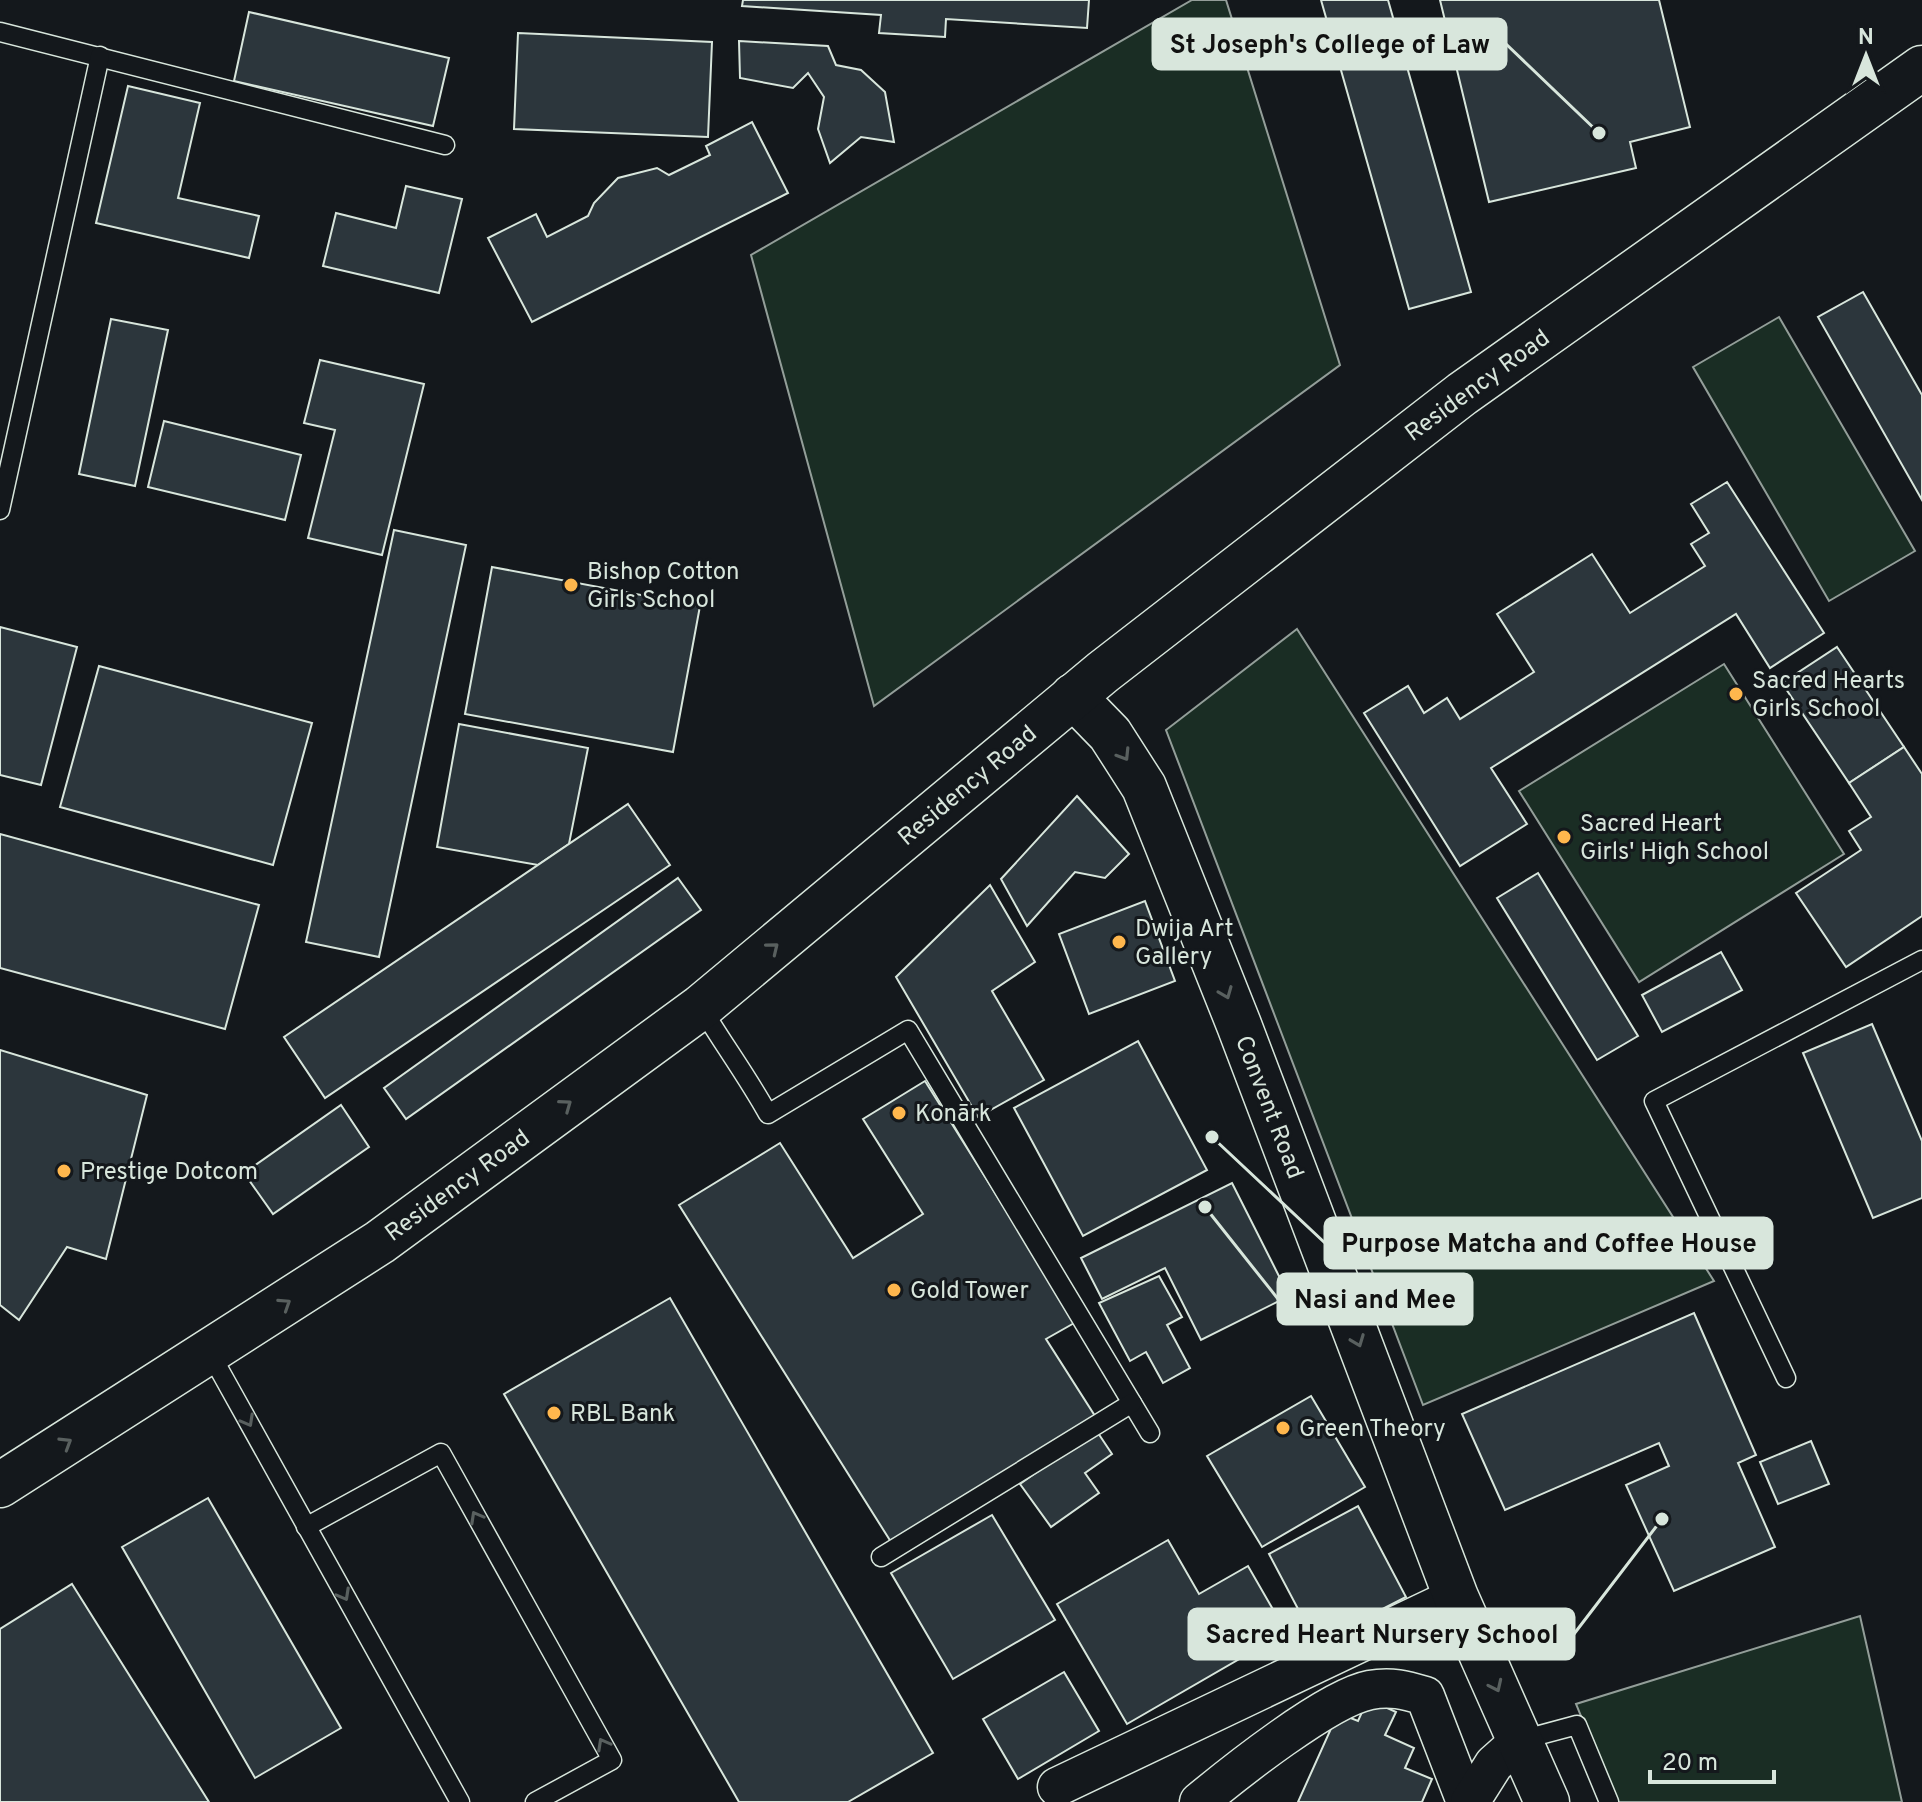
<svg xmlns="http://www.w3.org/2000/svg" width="1922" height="1802" viewBox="0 0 1922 1802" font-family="Overpass,sans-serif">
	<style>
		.green { fill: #1a2d24; stroke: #939e99; stroke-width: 2 }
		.building { fill: #2c363c; stroke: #d8e6dc; stroke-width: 2 }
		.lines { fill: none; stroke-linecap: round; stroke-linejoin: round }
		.lane-casing { stroke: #d8e6dc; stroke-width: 21 }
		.street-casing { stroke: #d8e6dc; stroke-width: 41 }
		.secondary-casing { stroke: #d8e6dc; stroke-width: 47 }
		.primary-casing { stroke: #d8e6dc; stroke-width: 47 }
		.lane { stroke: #14181c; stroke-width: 18 }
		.street { stroke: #14181c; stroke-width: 38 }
		.secondary { stroke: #14181c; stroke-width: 44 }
		.primary { stroke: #14181c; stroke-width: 44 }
		.oneway { stroke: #59605f }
		.poi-dot { fill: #ffb74d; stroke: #14181c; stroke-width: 3 }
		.labels { text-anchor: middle; stroke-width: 6; stroke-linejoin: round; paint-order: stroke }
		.street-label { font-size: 24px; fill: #d8e6dc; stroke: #14181c }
		.poi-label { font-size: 24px; fill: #d8e6dc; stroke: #14181c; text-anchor: start }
		.leader { fill: none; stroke: #d8e6dc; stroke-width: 3 }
		.callout-dot { fill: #d8e6dc; stroke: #14181c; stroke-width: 3 }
		.callout { fill: #d8e6dc; stroke: #d8e6dc; stroke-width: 3 }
		.callout-label { font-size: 26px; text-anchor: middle; font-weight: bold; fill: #111 }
	</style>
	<rect width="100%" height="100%" fill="#14181c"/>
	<!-- green -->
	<g class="green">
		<path d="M 1192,0 L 1226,0 L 1340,365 L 874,706 L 751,255 Z"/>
		<path d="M 1779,317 L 1915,551 L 1829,601 L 1693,367 Z"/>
		<path d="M 1297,629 L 1714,1281 L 1423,1405 L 1166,730 Z"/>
		<path d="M 1724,664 L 1844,854 L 1639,982 L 1519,791 Z"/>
		<path d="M 1860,1616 L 1902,1802 L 1616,1802 L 1576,1704 Z"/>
	</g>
	<!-- building -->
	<g class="building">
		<path d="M 743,0 L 1089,0 L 1087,28 L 946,19 L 945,37 L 879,33 L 881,15 L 742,6 Z"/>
		<path d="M 1321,0 L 1388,0 L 1471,292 L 1409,309 Z"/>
		<path d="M 1440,0 L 1659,0 L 1690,127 L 1630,142 L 1636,168 L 1489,202 Z"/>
		<path d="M 249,12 L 449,58 L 433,126 L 234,81 Z"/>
		<path d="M 518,33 L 712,42 L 708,137 L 514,129 Z"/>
		<path d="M 739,41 L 828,46 L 836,65 L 861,70 L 885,92 L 894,142 L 861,137 L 830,163 L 818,129 L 824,97 L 808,73 L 793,88 L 740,78 Z"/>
		<path d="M 128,86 L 200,103 L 178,198 L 259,216 L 249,258 L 96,223 Z"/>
		<path d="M 752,122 L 788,193 L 532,322 L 488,238 L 536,214 L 547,237 L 588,216 L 594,203 L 618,178 L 657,168 L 669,175 L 710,155 L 706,146 Z"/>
		<path d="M 406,186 L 462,199 L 439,293 L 323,266 L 336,213 L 396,228 Z"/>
		<path d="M 1863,292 L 1922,395 L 1922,500 L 1818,317 Z"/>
		<path d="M 111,319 L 168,330 L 135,486 L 79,474 Z"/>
		<path d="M 320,360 L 424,384 L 382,555 L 308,538 L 335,430 L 304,423 Z"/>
		<path d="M 164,421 L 301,455 L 285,520 L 148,487 Z"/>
		<path d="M 1727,482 L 1824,633 L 1770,668 L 1736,614 L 1491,768 L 1527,824 L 1460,866 L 1364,713 L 1408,686 L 1424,713 L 1447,698 L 1460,719 L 1534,672 L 1497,614 L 1592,554 L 1630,613 L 1705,566 L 1691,544 L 1709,533 L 1691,504 Z"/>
		<path d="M 394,530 L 466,545 L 379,957 L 306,942 Z"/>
		<path d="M 492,567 L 700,606 L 673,752 L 465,714 Z"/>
		<path d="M 0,627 L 77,647 L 41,785 L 0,775 Z"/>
		<path d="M 1837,647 L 1904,747 L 1849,783 L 1782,683 Z"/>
		<path d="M 99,666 L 312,723 L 273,865 L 60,807 Z"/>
		<path d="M 459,724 L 588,748 L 569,844 L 538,865 L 437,847 Z"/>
		<path d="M 1904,747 L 1922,774 L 1922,916 L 1846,967 L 1796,893 L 1861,850 L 1849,831 L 1871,817 L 1849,783 Z"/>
		<path d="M 1077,796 L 1129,854 L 1105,878 L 1075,872 L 1027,926 L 1001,879 Z"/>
		<path d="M 628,804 L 670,865 L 325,1098 L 284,1037 Z"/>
		<path d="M 0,834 L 259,905 L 225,1029 L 0,968 Z"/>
		<path d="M 1538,873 L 1638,1036 L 1597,1060 L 1497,898 Z"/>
		<path d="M 678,878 L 701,910 L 406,1119 L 384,1088 Z"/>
		<path d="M 990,885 L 1035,962 L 992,991 L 1044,1080 L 978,1117 L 896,977 Z"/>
		<path d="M 1145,901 L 1175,981 L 1089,1014 L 1059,934 Z"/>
		<path d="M 1721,952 L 1742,990 L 1662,1032 L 1642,995 Z"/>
		<path d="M 1872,1024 L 1922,1141 L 1922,1198 L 1873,1218 L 1803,1053 Z"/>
		<path d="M 1138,1041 L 1207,1170 L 1083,1236 L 1014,1108 Z"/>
		<path d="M 0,1050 L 147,1095 L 106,1259 L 67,1247 L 19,1320 L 0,1305 Z"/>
		<path d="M 925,1081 L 1076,1322 L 1046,1339 L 1095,1416 L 891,1542 L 679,1205 L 780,1143 L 853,1258 L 923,1214 L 863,1119 Z"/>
		<path d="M 341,1105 L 369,1147 L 273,1214 L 244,1173 Z"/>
		<path d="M 1232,1183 L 1289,1296 L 1201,1340 L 1165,1268 L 1102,1299 L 1081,1258 Z"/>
		<path d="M 1159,1276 L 1182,1317 L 1167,1325 L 1190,1368 L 1163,1383 L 1146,1352 L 1130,1361 L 1099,1303 Z"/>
		<path d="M 670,1298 L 933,1753 L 848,1802 L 739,1802 L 504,1394 Z"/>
		<path d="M 1694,1313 L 1756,1455 L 1738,1463 L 1775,1547 L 1674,1591 L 1626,1485 L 1669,1466 L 1659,1443 L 1505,1510 L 1462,1414 Z"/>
		<path d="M 1311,1396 L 1365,1487 L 1262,1547 L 1207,1456 Z"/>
		<path d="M 1096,1430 L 1112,1454 L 1085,1473 L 1099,1493 L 1051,1527 L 1020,1484 Z"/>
		<path d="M 1811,1441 L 1829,1484 L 1778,1504 L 1760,1462 Z"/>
		<path d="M 208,1498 L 341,1728 L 255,1778 L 122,1547 Z"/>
		<path d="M 1358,1506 L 1406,1597 L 1316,1643 L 1269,1554 Z"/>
		<path d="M 992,1515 L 1055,1620 L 953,1679 L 891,1573 Z"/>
		<path d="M 1168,1540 L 1199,1594 L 1248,1566 L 1286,1632 L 1127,1724 L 1057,1604 Z"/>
		<path d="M 72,1584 L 209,1802 L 0,1802 L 0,1629 Z"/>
		<path d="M 1064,1672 L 1099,1731 L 1018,1779 L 983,1719 Z"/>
		<path d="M 1368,1699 L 1396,1712 L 1385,1735 L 1414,1748 L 1405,1768 L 1432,1779 L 1422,1802 L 1298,1802 L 1338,1713 L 1358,1721 Z"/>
	</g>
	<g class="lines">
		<!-- lane casing -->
		<g class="lane-casing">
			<g id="lane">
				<path d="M 0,32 L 445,145"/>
				<path d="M 0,510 L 100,56"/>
				<path d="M 701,1007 C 723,1044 747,1076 768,1114 L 908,1030 L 1150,1433"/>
				<path d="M 210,1353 L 460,1802"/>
				<path d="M 1786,1378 L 1654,1101 L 1922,960"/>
				<path d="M 306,1527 L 441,1453 L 612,1760 L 535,1802"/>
				<path d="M 881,1557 L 1132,1403"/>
				<path d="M 1521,1740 L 1577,1725 L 1609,1802"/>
			</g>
		</g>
		<!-- street casing -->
		<g class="street-casing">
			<g id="street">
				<path d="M 1057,1787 L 1456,1597"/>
				<path d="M 1199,1802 C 1234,1773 1328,1698 1370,1690 C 1391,1686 1405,1690 1425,1696 L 1466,1802"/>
				<path d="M 1470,1802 L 1494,1764 L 1521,1740"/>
			</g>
		</g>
		<!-- secondary casing -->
		<g class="secondary-casing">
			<path id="secondary" d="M 1073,696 L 1110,734 L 1144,787 L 1239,1025 L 1456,1597 L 1547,1802"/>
		</g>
		<!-- primary casing -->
		<g class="primary-casing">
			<path id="primary" d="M 0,1485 L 380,1242 L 701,1007 L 1103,672 L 1462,394 L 1922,68"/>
		</g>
		<!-- lane -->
		<use href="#lane" class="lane"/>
		<!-- street -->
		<use href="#street" class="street"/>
		<!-- secondary -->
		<use href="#secondary" class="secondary"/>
		<!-- primary -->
		<use href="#primary" class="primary"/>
	</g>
	<!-- one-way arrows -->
	<defs><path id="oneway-chevron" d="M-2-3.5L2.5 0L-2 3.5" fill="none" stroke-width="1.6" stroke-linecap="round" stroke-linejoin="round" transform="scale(2)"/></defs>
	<g class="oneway">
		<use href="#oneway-chevron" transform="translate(1124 755) rotate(58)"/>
		<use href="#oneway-chevron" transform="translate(773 948) rotate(-39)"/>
		<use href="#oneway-chevron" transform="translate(1226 993) rotate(68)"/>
		<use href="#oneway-chevron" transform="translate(566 1105) rotate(-36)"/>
		<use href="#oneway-chevron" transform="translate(285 1304) rotate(-33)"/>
		<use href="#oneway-chevron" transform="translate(1358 1341) rotate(69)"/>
		<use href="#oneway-chevron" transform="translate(248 1421) rotate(61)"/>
		<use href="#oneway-chevron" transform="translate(66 1443) rotate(-32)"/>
		<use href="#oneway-chevron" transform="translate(476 1517) rotate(-119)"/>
		<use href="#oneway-chevron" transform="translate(344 1595) rotate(61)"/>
		<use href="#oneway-chevron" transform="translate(1496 1686) rotate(65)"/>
		<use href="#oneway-chevron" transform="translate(603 1744) rotate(-119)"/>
	</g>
	<!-- markers -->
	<g class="poi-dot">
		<circle cx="571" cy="585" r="8"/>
		<circle cx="1736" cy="694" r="8"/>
		<circle cx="1564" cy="837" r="8"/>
		<circle cx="1119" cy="942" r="8"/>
		<circle cx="899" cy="1113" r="8"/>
		<circle cx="64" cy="1171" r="8"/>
		<circle cx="894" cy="1290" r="8"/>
		<circle cx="554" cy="1413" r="8"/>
		<circle cx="1283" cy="1428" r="8"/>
	</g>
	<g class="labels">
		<!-- street labels -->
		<g class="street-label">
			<text transform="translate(1477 385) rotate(-36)" y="8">Residency Road</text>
			<text transform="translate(967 785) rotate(-40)" y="8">Residency Road</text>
			<text transform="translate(1270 1107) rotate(69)" y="8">Convent Road</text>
			<text transform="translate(457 1185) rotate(-36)" y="8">Residency Road</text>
		</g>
		<!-- poi labels -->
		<g class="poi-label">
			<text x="587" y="579">Bishop Cotton<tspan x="587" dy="28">Girls School</tspan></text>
			<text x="1752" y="688">Sacred Hearts<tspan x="1752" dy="28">Girls School</tspan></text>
			<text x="1580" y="831">Sacred Heart<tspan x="1580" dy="28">Girls' High School</tspan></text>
			<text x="1135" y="936">Dwija Art<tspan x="1135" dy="28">Gallery</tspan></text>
			<text x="915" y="1121">Konārk</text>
			<text x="80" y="1179">Prestige Dotcom</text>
			<text x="910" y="1298">Gold Tower</text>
			<text x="570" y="1421">RBL Bank</text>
			<text x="1299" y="1436">Green Theory</text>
		</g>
	</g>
	<!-- callouts -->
	<path class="leader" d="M1599 133L1506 44M1212 1137L1325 1243M1205 1207L1278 1299M1662 1519L1574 1634"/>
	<g class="callout-dot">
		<circle cx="1599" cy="133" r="8"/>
		<circle cx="1212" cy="1137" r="8"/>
		<circle cx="1205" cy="1207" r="8"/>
		<circle cx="1662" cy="1519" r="8"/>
	</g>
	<g class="callout">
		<rect x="1153" y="19" width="353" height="50" rx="8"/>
		<rect x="1325" y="1218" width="447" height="50" rx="8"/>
		<rect x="1278" y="1274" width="194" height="50" rx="8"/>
		<rect x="1189" y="1609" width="385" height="50" rx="8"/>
	</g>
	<g class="callout-label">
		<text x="1330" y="53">St Joseph's College of Law</text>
		<text x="1549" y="1252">Purpose Matcha and Coffee House</text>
		<text x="1375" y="1308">Nasi and Mee</text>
		<text x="1382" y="1643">Sacred Heart Nursery School</text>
	</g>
	<!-- north arrow -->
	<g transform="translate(1866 56)" stroke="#14181c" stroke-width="6" paint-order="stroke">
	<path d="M0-6L14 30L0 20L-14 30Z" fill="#d8e6dc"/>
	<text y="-12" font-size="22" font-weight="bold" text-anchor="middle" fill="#d8e6dc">N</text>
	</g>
	<!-- scale -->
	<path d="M1650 1770v12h124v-12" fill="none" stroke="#d8e6dc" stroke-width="4"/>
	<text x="1662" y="1770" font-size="24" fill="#d8e6dc" stroke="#14181c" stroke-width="6" paint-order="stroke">20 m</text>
</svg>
